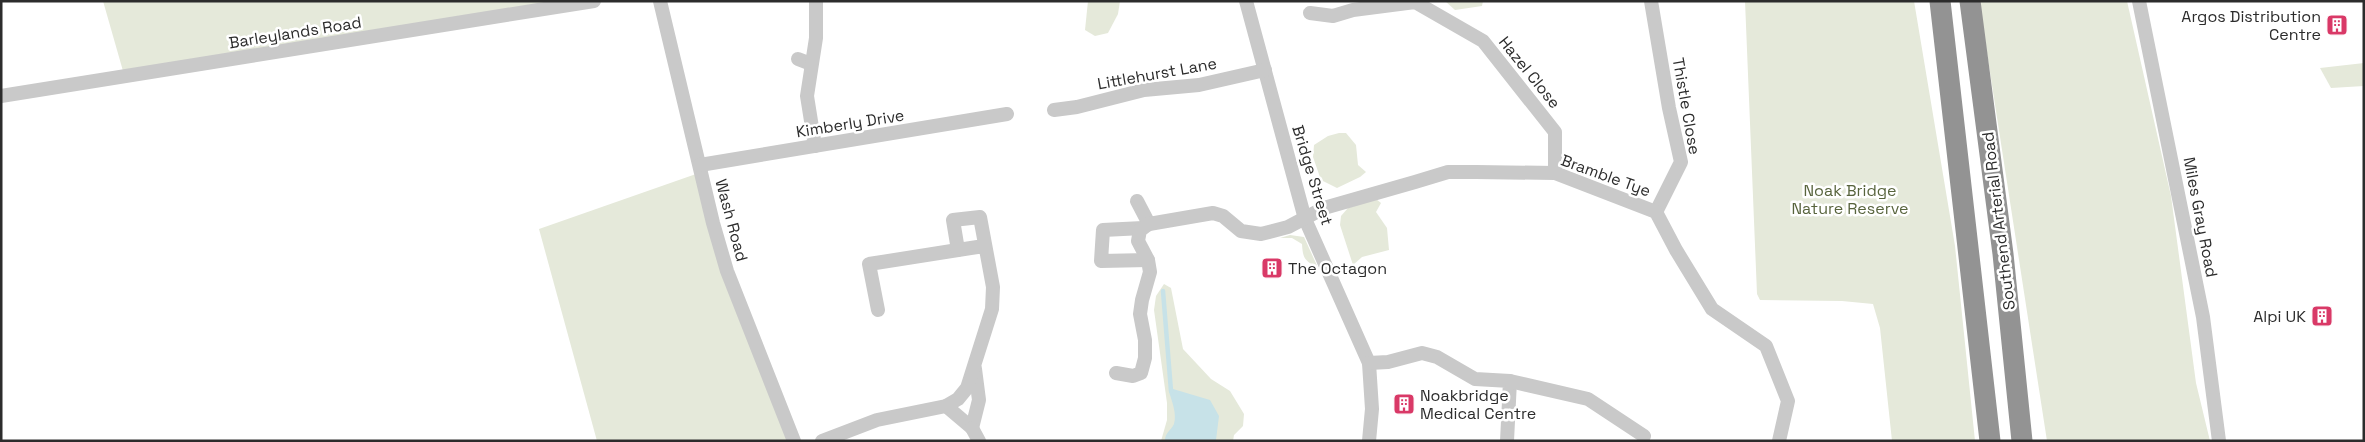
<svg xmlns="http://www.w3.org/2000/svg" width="2365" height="442" viewBox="0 0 2365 442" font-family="'Space Grotesk',sans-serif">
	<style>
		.green { fill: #e5e9da }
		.water { fill: #c7e2e8 }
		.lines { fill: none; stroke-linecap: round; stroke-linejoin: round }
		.stream { stroke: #c7e2e8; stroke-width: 4.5 }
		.minor { stroke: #c9c9c9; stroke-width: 14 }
		.highway { stroke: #939393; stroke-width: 21 }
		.labels { text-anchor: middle; stroke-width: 5; stroke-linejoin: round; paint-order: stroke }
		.poi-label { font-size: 16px; fill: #2c2c2c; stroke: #fff; text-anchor: end }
		.street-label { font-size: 16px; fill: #2c2c2c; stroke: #fff }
		.park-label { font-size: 16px; fill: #58643d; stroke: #fff }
	</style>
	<rect width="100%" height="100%" fill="#fff"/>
	<!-- green -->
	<g class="green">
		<path d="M 103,1 L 595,1 L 125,78 Z"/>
		<path d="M 1088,1 L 1120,1 L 1118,14 L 1108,33 L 1095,36 L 1085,30 Z"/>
		<path d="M 1445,1 L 1483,1 L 1482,6 L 1455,10 Z"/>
		<path d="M 1745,1 L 1914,1 L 1955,246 L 1975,441 L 1892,441 L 1880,328 L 1873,304 L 1842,301 L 1760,300 L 1757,294 Z"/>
		<path d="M 1979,1 L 2127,1 L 2171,196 L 2196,383 L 2210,441 L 2047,441 Z"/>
		<path d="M 2364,63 L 2364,86 L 2331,88 L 2320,68 Z"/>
		<path d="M 1339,133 L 1346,133 L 1356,145 L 1358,165 L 1366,172 L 1360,177 L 1337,188 L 1321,180 L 1313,157 L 1314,145 L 1328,136 Z"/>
		<path d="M 696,174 L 795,441 L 597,441 L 539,229 Z"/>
		<path d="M 1376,199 L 1381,203 L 1376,212 L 1387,228 L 1389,250 L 1362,257 L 1353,265 L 1340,225 L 1341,216 L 1348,208 Z"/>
		<path d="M 1290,235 L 1304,237 L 1319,270 C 1306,259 1303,262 1302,244 L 1292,238 L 1280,238 Z"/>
		<path d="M 1164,284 L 1171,288 L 1183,349 L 1211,379 L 1230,391 L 1244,414 L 1243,426 L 1234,435 L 1233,441 L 1161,441 L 1167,420 L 1167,403 L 1154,310 L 1156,296 Z"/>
	</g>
	<!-- water -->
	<path class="water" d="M 1173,389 L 1210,400 L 1219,416 L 1216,440 L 1165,441 C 1165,432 1171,431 1174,424 C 1177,414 1172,401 1169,392 Z"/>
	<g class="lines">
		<!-- stream -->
		<path class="stream" d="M 1163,291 L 1171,391"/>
		<!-- minor -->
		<g class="minor">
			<path d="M 660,1 L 713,223 L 727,271 L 794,441"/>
			<path d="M 1246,1 L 1305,219 L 1369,363 L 1372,409 L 1369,441"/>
			<path d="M 1651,1 L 1669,108 L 1681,162 L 1656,212"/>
			<path d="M 2139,1 L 2203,317 L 2219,441"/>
			<path d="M 1310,13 L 1333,16 L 1353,10 L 1415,2 L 1483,41 L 1555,132 L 1555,173"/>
			<path d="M 798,59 L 811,64"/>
			<path d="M 1,96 L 594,1"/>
			<path d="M 1054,110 L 1077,107 L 1144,90 L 1199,85 L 1265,70"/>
			<path d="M 815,146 L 807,96 L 816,38 L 816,1"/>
			<path d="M 700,165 L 1007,114"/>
			<path d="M 1137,201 L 1149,224"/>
			<path d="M 1143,228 L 1103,230 L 1101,261 L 1148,260"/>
			<path d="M 878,310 L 869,264 L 958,250"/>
			<path d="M 1369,363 L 1388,362 L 1422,353 L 1437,357 L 1475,379 L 1510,381 L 1507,441"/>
			<path d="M 1116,373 L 1133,376 L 1141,373 L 1145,358 L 1145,340 L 1140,314 L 1142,300 L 1150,272 L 1148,260 L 1138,241 L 1140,230 L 1149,224 L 1213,213 L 1223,216 L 1241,231 L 1261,234 L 1288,227 L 1324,208 L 1415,182 L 1448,172 L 1476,172 L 1555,173 L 1656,212 L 1676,250 L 1712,309 L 1766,346 L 1788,401 L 1779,441"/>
			<path d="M 1510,381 L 1588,399 L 1644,436"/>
			<path d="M 946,406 L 972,428 L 979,400 L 975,369"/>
			<path d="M 972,428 L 979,441"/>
			<path d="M 822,441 L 877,420 L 946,406 L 958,399 L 967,388 L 992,309 L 993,287 L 980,217 L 953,220 L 958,250 L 984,246"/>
		</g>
		<!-- highway -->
		<g class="highway">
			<path d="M 1940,1 L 1990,441"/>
			<path d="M 1970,1 L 2003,254 L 2022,441"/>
		</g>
	</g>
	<!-- icons -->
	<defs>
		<g id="building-square" transform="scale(1.125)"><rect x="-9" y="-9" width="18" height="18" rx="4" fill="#d93967" stroke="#fff"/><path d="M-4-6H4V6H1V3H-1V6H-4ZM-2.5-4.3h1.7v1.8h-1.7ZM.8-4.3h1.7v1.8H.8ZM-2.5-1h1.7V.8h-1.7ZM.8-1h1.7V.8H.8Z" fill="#fff"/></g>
	</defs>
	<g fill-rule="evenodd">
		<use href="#building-square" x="2337" y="25"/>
		<use href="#building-square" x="1272" y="268"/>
		<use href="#building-square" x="2322" y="316"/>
		<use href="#building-square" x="1404" y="404"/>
	</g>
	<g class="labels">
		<!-- poi labels -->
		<g class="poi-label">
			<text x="2321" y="22">Argos Distribution<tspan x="2321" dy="18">Centre</tspan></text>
			<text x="1288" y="274" text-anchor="start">The Octagon</text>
			<text x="2306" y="322">Alpi UK</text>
			<text x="1420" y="401" text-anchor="start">Noakbridge<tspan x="1420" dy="18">Medical Centre</tspan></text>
		</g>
		<!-- street labels -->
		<g class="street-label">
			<text transform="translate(295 32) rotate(-9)" y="6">Barleylands Road</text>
			<text transform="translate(1530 72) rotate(51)" y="6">Hazel Close</text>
			<text transform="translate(1157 73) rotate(-10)" y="6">Littlehurst Lane</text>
			<text transform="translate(1687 106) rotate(80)" y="6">Thistle Close</text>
			<text transform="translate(850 123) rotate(-9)" y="6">Kimberly Drive</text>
			<text transform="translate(1313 175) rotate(73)" y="6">Bridge Street</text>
			<text transform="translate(1606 175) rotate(20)" y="6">Bramble Tye</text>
			<text transform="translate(2201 217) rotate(79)" y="6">Miles Gray Road</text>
			<text transform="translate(732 220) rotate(75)" y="6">Wash Road</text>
			<text transform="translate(1998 221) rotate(-97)" y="6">Southend Arterial Road</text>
		</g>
		<!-- park labels -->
		<g class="park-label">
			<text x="1850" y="196">Noak Bridge<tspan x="1850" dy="18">Nature Reserve</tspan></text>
		</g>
	</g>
	<!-- border -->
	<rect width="2365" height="442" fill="none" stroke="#2c2c2c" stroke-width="5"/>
</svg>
